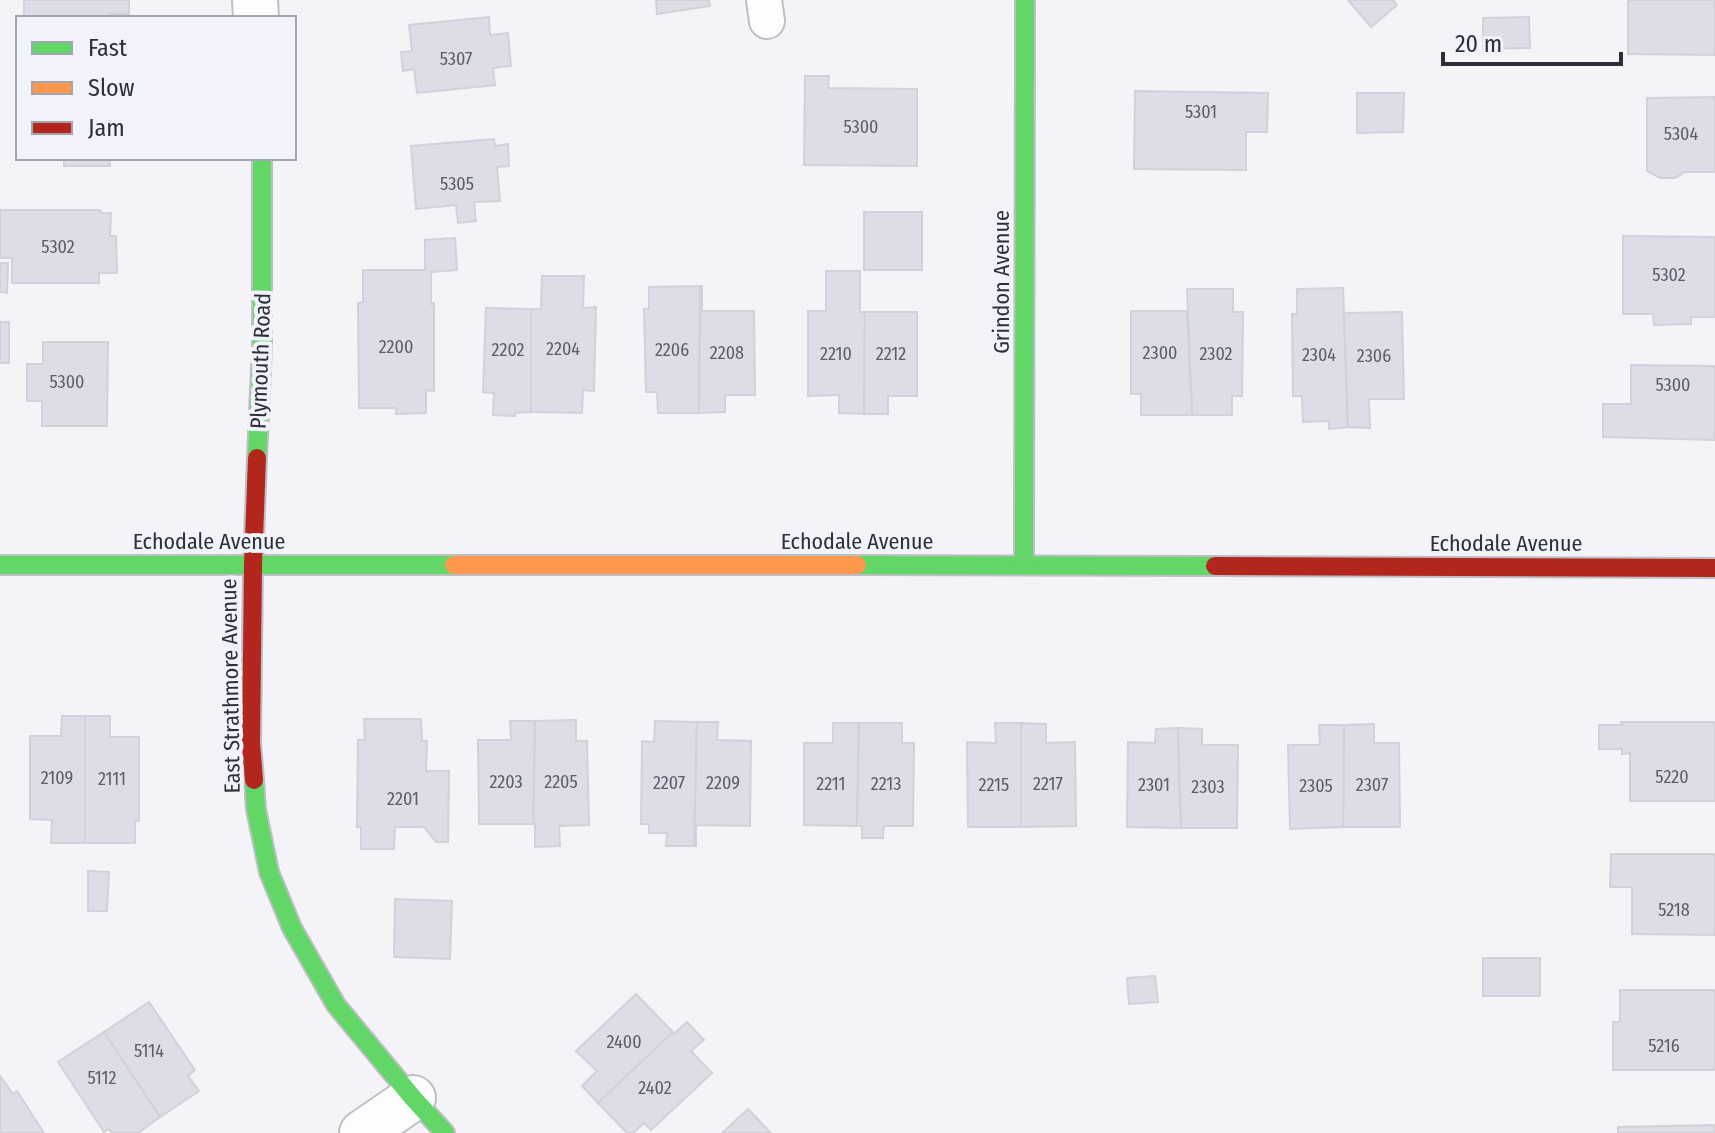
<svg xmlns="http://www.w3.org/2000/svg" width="1715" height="1133" viewBox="0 0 1715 1133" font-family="'Fira Sans Condensed',sans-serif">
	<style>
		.building { fill: #dcdde6; stroke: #d0d1d9; stroke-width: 2 }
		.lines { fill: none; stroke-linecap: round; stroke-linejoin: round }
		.lane-casing { stroke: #bebec5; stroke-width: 38 }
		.street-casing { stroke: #bebec5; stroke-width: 48 }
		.fast-casing { stroke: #bebec5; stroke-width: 22 }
		.slow-casing { stroke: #bebec5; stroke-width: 22 }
		.jam-casing { stroke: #bebec5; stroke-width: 22 }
		.lane { stroke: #fdfdfe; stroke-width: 34 }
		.street { stroke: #fdfdfe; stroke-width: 44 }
		.fast { stroke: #63d668; stroke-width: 18 }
		.slow { stroke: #ff974d; stroke-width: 18 }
		.jam { stroke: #b3261e; stroke-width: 18 }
		.labels { text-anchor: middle; stroke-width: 8; stroke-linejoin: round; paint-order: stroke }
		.number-label { font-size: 18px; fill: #5c5d68 }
		.street-label { font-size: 22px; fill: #2d2f3b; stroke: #f2f3fa }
	</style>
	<rect width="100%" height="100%" fill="#f4f4f8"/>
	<!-- building -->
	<g class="building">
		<path d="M 24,0 L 129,0 L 129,14 L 109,14 L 109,18 L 24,18 Z"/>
		<path d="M 656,0 L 709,0 L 710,6 L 657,14 Z"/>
		<path d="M 1348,0 L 1393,0 L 1397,5 L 1371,27 Z"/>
		<path d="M 1628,0 L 1715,0 L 1715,55 L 1628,54 Z"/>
		<path d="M 489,17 L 490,35 L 508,33 L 511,66 L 493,68 L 495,85 L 417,93 L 414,69 L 403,71 L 401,52 L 412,51 L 409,25 Z"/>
		<path d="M 1529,17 L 1530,48 L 1483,49 L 1483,18 Z"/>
		<path d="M 805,76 L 829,76 L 828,88 L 917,89 L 917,166 L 804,165 Z"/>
		<path d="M 1135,91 L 1268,93 L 1267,132 L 1246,132 L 1246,170 L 1134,169 Z"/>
		<path d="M 1357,93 L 1404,93 L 1403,132 L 1357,133 Z"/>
		<path d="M 1715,97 L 1715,172 L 1685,172 L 1675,178 L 1660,178 L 1647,171 L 1647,98 Z"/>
		<path d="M 494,139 L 495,146 L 508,144 L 509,166 L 497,167 L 500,201 L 474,202 L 476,221 L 458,223 L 456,205 L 416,209 L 411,146 Z"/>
		<rect x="64" y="158" width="46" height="8"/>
		<path d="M 0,210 L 100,210 L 101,213 L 111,213 L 110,236 L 116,236 L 117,273 L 99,273 L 99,283 L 12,283 L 12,258 L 0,258 Z"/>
		<rect x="864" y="212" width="58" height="58"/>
		<path d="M 1623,236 L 1715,237 L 1715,317 L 1691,317 L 1691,324 L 1654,325 L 1653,314 L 1623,314 Z"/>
		<path d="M 455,238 L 457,270 L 431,272 L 431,304 L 434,303 L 434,391 L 426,390 L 426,413 L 396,414 L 396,408 L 359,408 L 358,303 L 363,302 L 363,270 L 425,270 L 425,240 Z"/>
		<path d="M 0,263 L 8,263 L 7,293 L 0,292 Z"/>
		<path d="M 826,271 L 860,271 L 860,312 L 865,312 L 864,414 L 839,413 L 839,395 L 808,396 L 808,311 L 826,311 Z"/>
		<path d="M 542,276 L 584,276 L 583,308 L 596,307 L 594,391 L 583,390 L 582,413 L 531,412 L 531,309 L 541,309 Z"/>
		<path d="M 700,286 L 702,286 L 702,311 L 754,311 L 755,395 L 725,395 L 725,412 L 699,413 Z"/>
		<path d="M 700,286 L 699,413 L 658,413 L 657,392 L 646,392 L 644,309 L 649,309 L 649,287 Z"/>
		<path d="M 1343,288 L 1348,427 L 1329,429 L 1329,421 L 1303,422 L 1302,396 L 1293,396 L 1292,314 L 1297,314 L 1297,289 Z"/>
		<path d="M 1187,289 L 1233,289 L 1233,312 L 1243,312 L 1242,396 L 1232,396 L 1232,415 L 1192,415 Z"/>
		<path d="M 486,308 L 531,309 L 531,412 L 515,413 L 515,416 L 493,415 L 494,393 L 483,392 Z"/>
		<path d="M 1131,311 L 1187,311 L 1192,415 L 1141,415 L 1141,394 L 1131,394 Z"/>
		<path d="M 865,312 L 917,312 L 917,396 L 888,396 L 888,414 L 864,414 Z"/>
		<path d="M 1402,312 L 1404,399 L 1369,399 L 1370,428 L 1348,427 L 1344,313 Z"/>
		<rect x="0" y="322" width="9" height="41"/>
		<path d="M 43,342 L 108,342 L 107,426 L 42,426 L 42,401 L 27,401 L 27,364 L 43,364 Z"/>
		<path d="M 1631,365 L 1715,366 L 1715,440 L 1603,437 L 1603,404 L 1631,404 Z"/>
		<path d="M 62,716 L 85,716 L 85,843 L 51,843 L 52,820 L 30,819 L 30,736 L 61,736 Z"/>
		<path d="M 85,716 L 110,716 L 110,737 L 139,737 L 139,821 L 135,821 L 135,843 L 85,843 Z"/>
		<path d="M 364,719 L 421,719 L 422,741 L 427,741 L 426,771 L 449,771 L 448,842 L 436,842 L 424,827 L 395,827 L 394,849 L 361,849 L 361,827 L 357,827 L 358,740 L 365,740 Z"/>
		<path d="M 576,720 L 576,741 L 587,741 L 589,825 L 559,826 L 560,846 L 535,847 L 535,823 L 533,824 L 535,721 Z"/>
		<path d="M 510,721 L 535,721 L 533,824 L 479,824 L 478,740 L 511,740 Z"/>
		<path d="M 655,721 L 697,722 L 694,846 L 666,846 L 667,833 L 649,833 L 649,824 L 641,824 L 642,741 L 654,742 Z"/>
		<path d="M 697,722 L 718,722 L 717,740 L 751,741 L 750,826 L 696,825 L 696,846 L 694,846 Z"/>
		<path d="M 1621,722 L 1715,722 L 1715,801 L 1630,801 L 1630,753 L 1622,754 L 1622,749 L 1599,749 L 1599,725 L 1622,725 Z"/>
		<path d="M 833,723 L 859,723 L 857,826 L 804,825 L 804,743 L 833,743 Z"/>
		<path d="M 859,723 L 902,723 L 902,743 L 914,743 L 913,826 L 884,826 L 883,838 L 862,838 L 862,826 L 857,826 Z"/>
		<path d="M 995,723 L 1021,723 L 1021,827 L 968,827 L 967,742 L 996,743 Z"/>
		<path d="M 1021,723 L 1046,724 L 1046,743 L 1075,742 L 1076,826 L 1021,827 Z"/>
		<path d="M 1374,724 L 1374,743 L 1399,743 L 1400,827 L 1343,827 L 1344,725 Z"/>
		<path d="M 1319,725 L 1344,725 L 1343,827 L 1290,829 L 1288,745 L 1320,745 Z"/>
		<path d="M 1178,728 L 1181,828 L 1127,827 L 1128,742 L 1155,743 L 1156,729 Z"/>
		<path d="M 1178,728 L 1202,729 L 1202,745 L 1238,745 L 1237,828 L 1181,828 Z"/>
		<path d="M 1611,854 L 1715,854 L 1715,935 L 1632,934 L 1632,887 L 1610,887 Z"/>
		<path d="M 88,871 L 109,872 L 107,911 L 88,911 Z"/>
		<path d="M 395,899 L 452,901 L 450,959 L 394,957 Z"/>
		<rect x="1483" y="958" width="57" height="38"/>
		<path d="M 1155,976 L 1158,1002 L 1129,1004 L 1127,978 Z"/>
		<path d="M 1620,990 L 1715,990 L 1715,1070 L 1613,1070 L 1613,1022 L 1620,1022 Z"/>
		<path d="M 636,994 L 673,1032 L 598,1103 L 582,1086 L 597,1071 L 576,1051 Z"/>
		<path d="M 149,1002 L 195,1070 L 188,1076 L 199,1091 L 160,1117 L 104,1032 Z"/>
		<path d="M 687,1022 L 704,1040 L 691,1051 L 712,1073 L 651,1130 L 644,1123 L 633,1133 L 627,1133 L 598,1103 L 673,1032 L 674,1034 Z"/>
		<path d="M 104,1032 L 160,1117 L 138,1133 L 112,1133 L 109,1129 L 104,1132 L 58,1062 Z"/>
		<path d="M 0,1076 L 13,1094 L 17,1091 L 44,1133 L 0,1133 Z"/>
		<path d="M 748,1109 L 771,1133 L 722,1133 Z"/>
		<path d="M 1715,1125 L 1715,1133 L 1618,1133 L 1618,1127 Z"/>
	</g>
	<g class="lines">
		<!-- lane casing -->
		<g class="lane-casing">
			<path id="lane" d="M 764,0 L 767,21"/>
		</g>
		<!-- street casing -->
		<g class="street-casing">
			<g id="street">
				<path d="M 255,0 L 256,18"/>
				<path d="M 362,1133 L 413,1098"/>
			</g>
		</g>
		<!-- fast casing -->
		<g class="fast-casing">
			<g id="fast">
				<path d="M 257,458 L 262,346 L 262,158"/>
				<path d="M 0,565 L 454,565"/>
				<path d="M 857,565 L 1215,566"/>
				<path d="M 1024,565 L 1025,0"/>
				<path d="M 254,780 L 256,809 L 269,872 L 292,928 L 336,1005 L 413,1098 L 445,1133"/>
			</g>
		</g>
		<!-- slow casing -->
		<g class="slow-casing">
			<path id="slow" d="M 454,565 L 857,565"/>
		</g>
		<!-- jam casing -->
		<g class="jam-casing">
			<g id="jam">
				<path d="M 1215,566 L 1715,568"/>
				<path d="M 254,780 L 251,743 L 253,565 L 257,458"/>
			</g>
		</g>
		<!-- lane -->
		<use href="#lane" class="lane"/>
		<!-- street -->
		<use href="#street" class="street"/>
		<!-- fast -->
		<use href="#fast" class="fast"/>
		<!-- slow -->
		<use href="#slow" class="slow"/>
		<!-- jam -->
		<use href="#jam" class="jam"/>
	</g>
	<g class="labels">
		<!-- number labels -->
		<g class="number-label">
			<text x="456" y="65">5307</text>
			<text x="1201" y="118">5301</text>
			<text x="861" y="133">5300</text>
			<text x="1681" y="140">5304</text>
			<text x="457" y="190">5305</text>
			<text x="58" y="253">5302</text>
			<text x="1669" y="281">5302</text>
			<text x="396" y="353">2200</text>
			<text x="563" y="355">2204</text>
			<text x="508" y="356">2202</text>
			<text x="672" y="356">2206</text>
			<text x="727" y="359">2208</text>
			<text x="1160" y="359">2300</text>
			<text x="836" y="360">2210</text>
			<text x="891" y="360">2212</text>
			<text x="1216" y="360">2302</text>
			<text x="1319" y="361">2304</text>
			<text x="1374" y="362">2306</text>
			<text x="67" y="388">5300</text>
			<text x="1673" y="391">5300</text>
			<text x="1672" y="783">5220</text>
			<text x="57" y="784">2109</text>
			<text x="112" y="785">2111</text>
			<text x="506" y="788">2203</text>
			<text x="561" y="788">2205</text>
			<text x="669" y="789">2207</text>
			<text x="723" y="789">2209</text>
			<text x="831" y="790">2211</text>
			<text x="886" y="790">2213</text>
			<text x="1048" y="790">2217</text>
			<text x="994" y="791">2215</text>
			<text x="1154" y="791">2301</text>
			<text x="1372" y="791">2307</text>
			<text x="1316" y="792">2305</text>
			<text x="1208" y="793">2303</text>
			<text x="403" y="805">2201</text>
			<text x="1674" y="916">5218</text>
			<text x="624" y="1048">2400</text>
			<text x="1664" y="1052">5216</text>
			<text x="149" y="1057">5114</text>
			<text x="102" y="1084">5112</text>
			<text x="655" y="1094">2402</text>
		</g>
		<!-- street labels -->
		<g class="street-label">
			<text transform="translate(1001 282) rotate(-90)" y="8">Grindon Avenue</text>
			<text transform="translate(260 361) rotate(-88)" y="8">Plymouth Road</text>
			<text x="209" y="549">Echodale Avenue</text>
			<text x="857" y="549">Echodale Avenue</text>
			<text x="1506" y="551">Echodale Avenue</text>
			<text transform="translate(230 686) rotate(-91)" y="8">East Strathmore Avenue</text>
		</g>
	</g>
	<!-- legend -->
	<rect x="16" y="16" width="280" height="144" fill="#f2f3fa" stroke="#a3a5ae" stroke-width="2"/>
	<rect x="32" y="42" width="40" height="12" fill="#63d668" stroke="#a3a5ae" stroke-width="2"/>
	<text x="88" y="56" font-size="24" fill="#2d2f3b">Fast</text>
	<rect x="32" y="82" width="40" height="12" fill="#ff974d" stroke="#a3a5ae" stroke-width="2"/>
	<text x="88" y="96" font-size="24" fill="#2d2f3b">Slow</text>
	<rect x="32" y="122" width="40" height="12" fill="#b3261e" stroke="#a3a5ae" stroke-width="2"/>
	<text x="88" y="136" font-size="24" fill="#2d2f3b">Jam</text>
	<!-- scale -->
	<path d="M1443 52v12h178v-12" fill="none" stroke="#2d2f3b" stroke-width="4"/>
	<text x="1455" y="52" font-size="24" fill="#2d2f3b" stroke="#f2f3fa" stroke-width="6" paint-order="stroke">20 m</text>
</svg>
